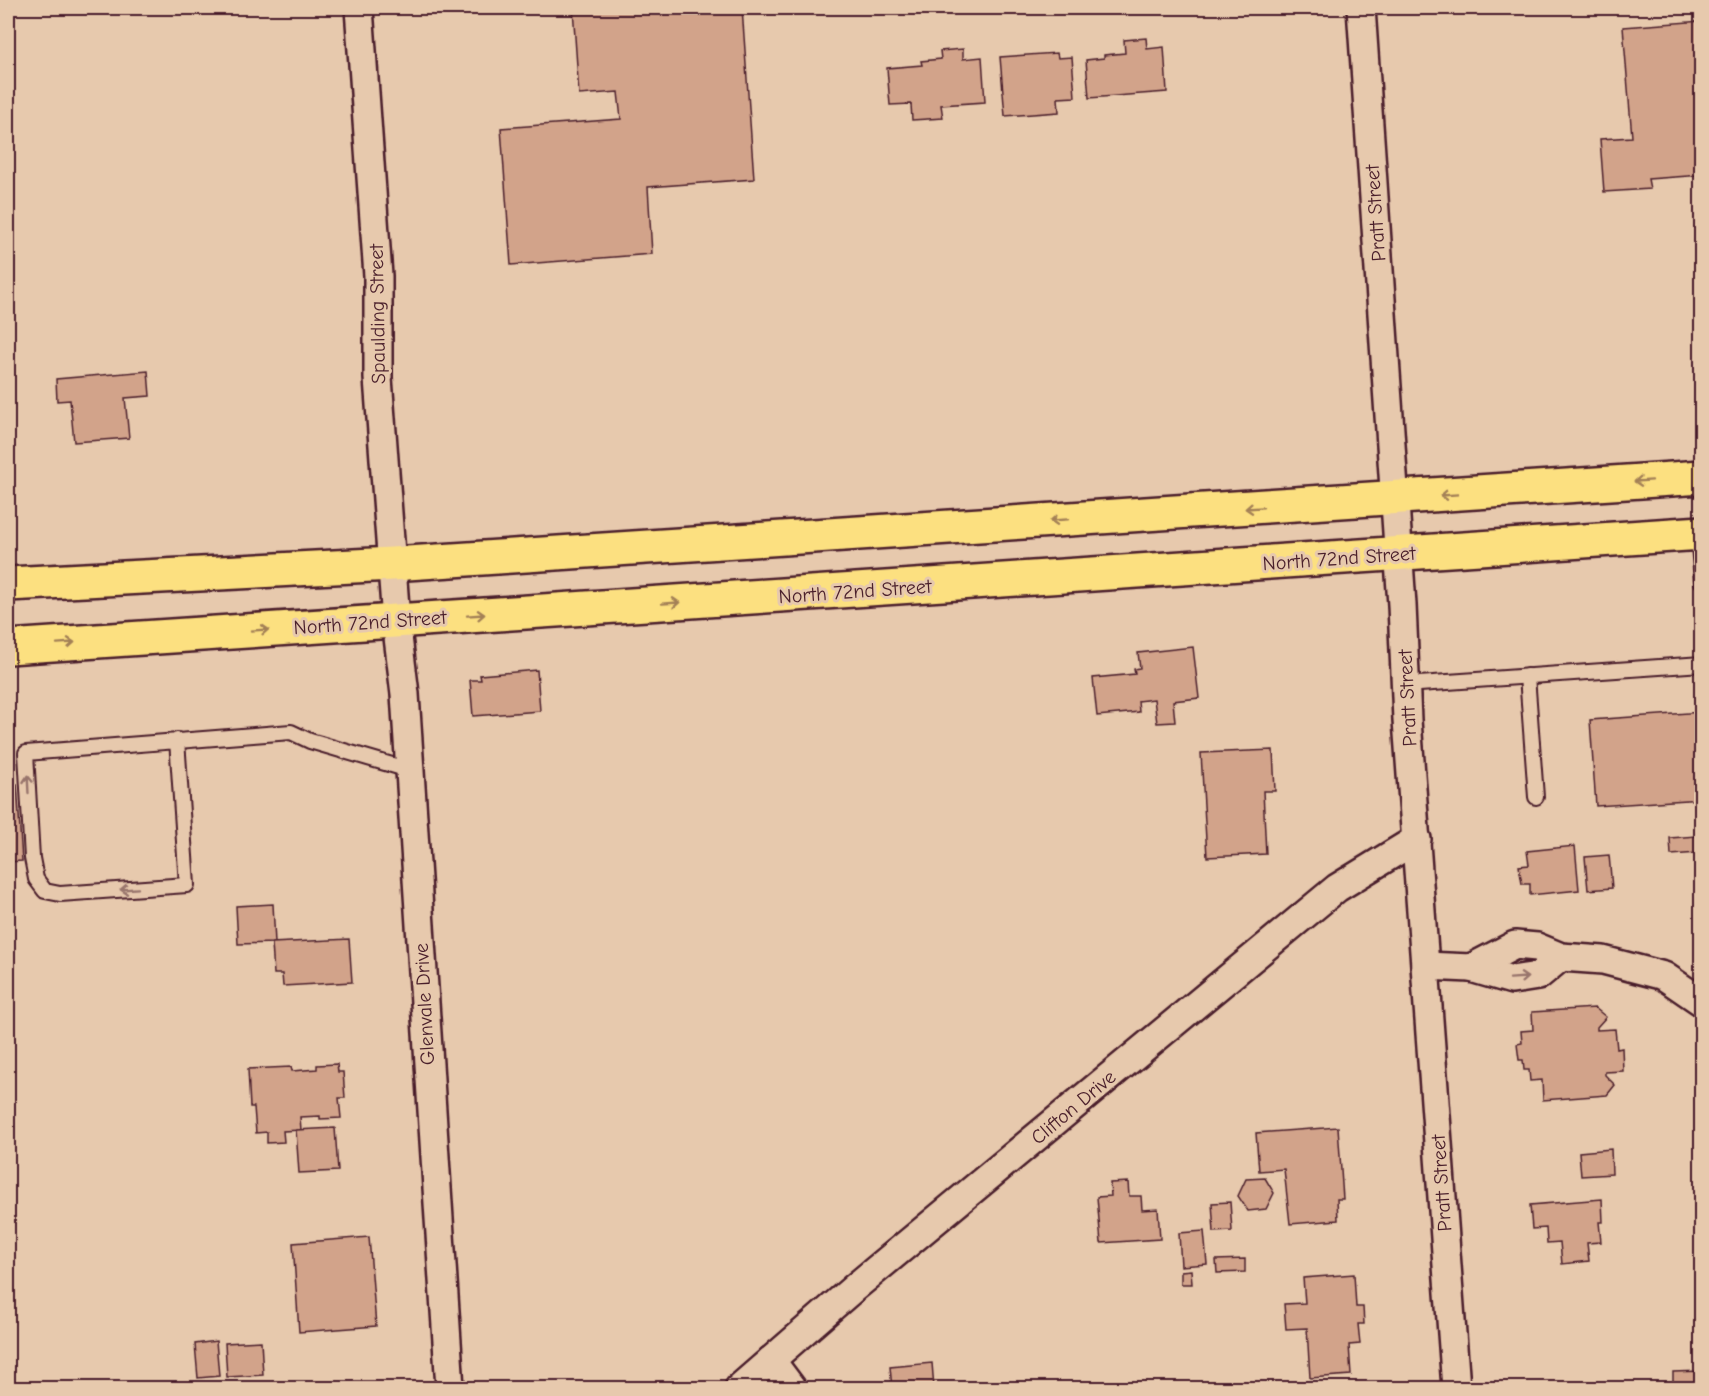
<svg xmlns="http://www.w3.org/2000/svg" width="1709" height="1396" viewBox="0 0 1709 1396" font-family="'Comic Neue',sans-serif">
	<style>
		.building { fill: #d2a38a; stroke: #4a1f2b; stroke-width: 1.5 }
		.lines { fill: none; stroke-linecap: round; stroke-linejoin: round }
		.lane-casing { stroke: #4a1f2b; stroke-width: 18 }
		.street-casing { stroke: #4a1f2b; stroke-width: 32 }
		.primary-casing { stroke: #4a1f2b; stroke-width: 38 }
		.lane { stroke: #e7c9ad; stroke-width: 14 }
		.street { stroke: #e7c9ad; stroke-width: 27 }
		.primary { stroke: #fce080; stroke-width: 33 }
		.oneway { stroke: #a38056 }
		.oneway2 { stroke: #98746c }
		.labels { text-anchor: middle; stroke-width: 6; stroke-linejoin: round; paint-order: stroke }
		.street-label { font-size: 20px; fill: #4a1f2b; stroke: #e7c9ad }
	</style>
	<rect width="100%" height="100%" fill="#e7c9ad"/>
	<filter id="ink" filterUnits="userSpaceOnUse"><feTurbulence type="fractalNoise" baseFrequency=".0167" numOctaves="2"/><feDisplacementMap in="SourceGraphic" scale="12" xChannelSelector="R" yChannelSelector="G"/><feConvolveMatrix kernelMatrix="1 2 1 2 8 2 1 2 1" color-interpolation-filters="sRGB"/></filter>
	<g filter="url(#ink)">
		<!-- building -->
		<g class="building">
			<path d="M 573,8 L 742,8 L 754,179 L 648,187 L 652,254 L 511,265 L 501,128 L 621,119 L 618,92 L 579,95 Z"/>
			<path d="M 1702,21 L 1702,175 L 1648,179 L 1650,189 L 1604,192 L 1600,139 L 1632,137 L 1623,27 Z"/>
			<path d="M 1146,38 L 1147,49 L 1164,47 L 1167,92 L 1089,98 L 1086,60 L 1104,58 L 1104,55 L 1125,53 L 1124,40 Z"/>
			<path d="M 963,49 L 963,59 L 982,57 L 985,102 L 941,105 L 943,118 L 912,120 L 911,104 L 890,105 L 887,68 L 922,65 L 921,61 L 941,59 L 940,51 Z"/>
			<path d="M 1057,53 L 1058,58 L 1072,57 L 1075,97 L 1058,98 L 1059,112 L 1005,116 L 1000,57 Z"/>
			<path d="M 148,371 L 150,396 L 125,398 L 129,438 L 74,442 L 70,400 L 57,401 L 56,379 Z"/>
			<path d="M 1193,647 L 1199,698 L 1173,701 L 1175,722 L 1157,723 L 1154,699 L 1138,701 L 1139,712 L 1097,716 L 1093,678 L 1135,674 L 1134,669 L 1140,668 L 1138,653 Z"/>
			<path d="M 537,670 L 540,711 L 473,716 L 470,680 L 481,680 L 480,675 Z"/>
			<path d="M 1702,712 L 1702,799 L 1596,806 L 1590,720 Z"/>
			<path d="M 1273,750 L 1275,791 L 1263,791 L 1266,854 L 1207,857 L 1201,753 Z"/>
			<path d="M 17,784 L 22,861 L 8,862 L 8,785 Z"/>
			<path d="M 1697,836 L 1698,853 L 1671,855 L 1670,838 Z"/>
			<path d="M 1575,846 L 1579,890 L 1530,895 L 1530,884 L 1522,884 L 1519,866 L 1529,865 L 1527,851 Z"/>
			<path d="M 1609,855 L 1612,888 L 1588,890 L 1585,857 Z"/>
			<path d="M 273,904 L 275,943 L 238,944 L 236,906 Z"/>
			<path d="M 349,939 L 352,982 L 283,986 L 282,974 L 274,974 L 272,943 Z"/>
			<path d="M 1595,1008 L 1606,1017 L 1597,1027 L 1597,1030 L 1615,1029 L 1617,1049 L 1622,1048 L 1623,1071 L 1605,1072 L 1605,1075 L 1615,1085 L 1607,1095 L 1543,1100 L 1542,1080 L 1530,1081 L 1529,1070 L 1524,1070 L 1523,1060 L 1519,1060 L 1517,1044 L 1522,1043 L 1521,1031 L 1533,1030 L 1532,1012 Z"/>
			<path d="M 337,1064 L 338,1072 L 343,1072 L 345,1098 L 339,1098 L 341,1118 L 320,1119 L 320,1116 L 300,1117 L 301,1130 L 283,1131 L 284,1142 L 267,1143 L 267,1132 L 256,1133 L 254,1107 L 250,1107 L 248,1069 L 291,1067 L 292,1071 L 317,1069 L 317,1065 Z"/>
			<path d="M 1338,1127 L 1343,1199 L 1337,1199 L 1338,1220 L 1290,1224 L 1284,1169 L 1259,1171 L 1256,1133 Z"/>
			<path d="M 335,1128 L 338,1171 L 299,1173 L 296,1130 Z"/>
			<path d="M 1611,1149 L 1612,1174 L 1581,1176 L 1579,1152 Z"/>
			<path d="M 1265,1178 L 1274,1193 L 1266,1209 L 1248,1211 L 1238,1196 L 1246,1179 Z"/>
			<path d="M 1128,1182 L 1129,1196 L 1141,1196 L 1142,1210 L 1158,1209 L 1160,1239 L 1101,1243 L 1097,1197 L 1111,1196 L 1110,1183 Z"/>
			<path d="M 1602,1199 L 1603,1222 L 1599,1222 L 1601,1242 L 1587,1243 L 1589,1261 L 1562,1264 L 1560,1242 L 1547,1243 L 1546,1228 L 1532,1229 L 1530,1205 Z"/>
			<path d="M 1230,1202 L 1232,1231 L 1214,1232 L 1212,1203 Z"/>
			<path d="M 1204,1231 L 1207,1264 L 1181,1266 L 1179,1233 Z"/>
			<path d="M 369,1237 L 376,1326 L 299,1332 L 293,1243 Z"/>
			<path d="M 1245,1259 L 1245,1272 L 1217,1273 L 1216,1260 Z"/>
			<path d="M 1191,1270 L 1192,1284 L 1181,1284 L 1181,1271 Z"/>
			<path d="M 1354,1274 L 1356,1307 L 1363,1307 L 1364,1324 L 1358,1324 L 1360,1344 L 1349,1345 L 1351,1375 L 1310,1378 L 1307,1328 L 1286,1329 L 1284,1304 L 1305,1303 L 1303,1278 Z"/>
			<path d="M 216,1341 L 219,1376 L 198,1378 L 195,1344 Z"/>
			<path d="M 261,1341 L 263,1375 L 227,1377 L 225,1343 Z"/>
			<path d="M 932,1363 L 934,1388 L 892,1388 L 890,1367 Z"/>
			<path d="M 1702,1371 L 1702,1385 L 1673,1386 L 1673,1372 Z"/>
		</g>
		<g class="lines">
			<!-- lane casing -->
			<g class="lane-casing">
				<g id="lane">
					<path d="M 1698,534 L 1702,582"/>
					<path d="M 1527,676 L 1536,797"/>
					<path d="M 1405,685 L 1702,664"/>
					<path d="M 177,740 L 187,885 L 60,894 L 45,891 L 36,879 L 32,858 L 26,753 L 291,732 L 310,741 L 409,770"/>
				</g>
			</g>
			<!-- street casing -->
			<g class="street-casing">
				<g id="street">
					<path d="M 359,8 L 378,276 L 378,378 L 396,621 L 405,694 L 450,1388"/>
					<path d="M 1361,8 L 1402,605 L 1407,720 L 1456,1388"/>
					<path d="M 1425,966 L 1471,968 L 1512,980 L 1538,976 L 1561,957"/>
					<path d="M 1471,968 L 1515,945 L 1537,947 L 1561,957 L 1603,960 L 1664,976 L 1702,1002"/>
					<path d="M 771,1360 L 792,1388"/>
					<path d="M 739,1388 L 854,1288 L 1337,888 L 1417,839"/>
				</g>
			</g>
			<!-- primary casing -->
			<g class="primary-casing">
				<g id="primary">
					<path d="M 8,584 L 392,564 L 1702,477"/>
					<path d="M 8,647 L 1702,533"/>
				</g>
			</g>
			<!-- lane -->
			<use href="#lane" class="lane"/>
			<!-- street -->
			<use href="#street" class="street"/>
			<!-- primary -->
			<use href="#primary" class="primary"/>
		</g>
		<!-- one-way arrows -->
		<defs><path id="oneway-shaft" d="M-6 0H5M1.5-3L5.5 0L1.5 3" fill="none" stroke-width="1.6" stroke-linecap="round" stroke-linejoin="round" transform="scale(1.5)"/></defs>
		<g class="oneway">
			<use href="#oneway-shaft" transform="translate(1643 481) rotate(176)"/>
			<use href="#oneway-shaft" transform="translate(1449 495) rotate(176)"/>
			<use href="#oneway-shaft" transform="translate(1254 508) rotate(176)"/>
			<use href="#oneway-shaft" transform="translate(1059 520) rotate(176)"/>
			<use href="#oneway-shaft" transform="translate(671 603) rotate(-4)"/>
			<use href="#oneway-shaft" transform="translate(476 615) rotate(-4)"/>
			<use href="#oneway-shaft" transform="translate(260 630) rotate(-4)"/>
			<use href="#oneway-shaft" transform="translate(66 643) rotate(-4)"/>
		</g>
		<g class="oneway2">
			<use href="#oneway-shaft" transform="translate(28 784) rotate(-93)"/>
			<use href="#oneway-shaft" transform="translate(129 889) rotate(176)"/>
			<use href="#oneway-shaft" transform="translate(1519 978) rotate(-4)"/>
		</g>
	</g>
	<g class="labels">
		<!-- street labels -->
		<g class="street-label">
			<text transform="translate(1375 213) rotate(-94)" y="7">Pratt Street</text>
			<text transform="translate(377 314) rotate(-91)" y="7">Spaulding Street</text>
			<text transform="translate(1339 558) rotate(-4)" y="7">North 72nd Street</text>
			<text transform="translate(855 591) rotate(-4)" y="7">North 72nd Street</text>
			<text transform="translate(370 622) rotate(-4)" y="7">North 72nd Street</text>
			<text transform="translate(1407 698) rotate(-93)" y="7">Pratt Street</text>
			<text transform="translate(424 1004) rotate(-93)" y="7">Glenvale Drive</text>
			<text transform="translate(1073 1107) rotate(-40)" y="7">Clifton Drive</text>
			<text transform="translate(1441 1183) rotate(-94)" y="7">Pratt Street</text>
		</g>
	</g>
	<!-- margin -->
	<rect width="1709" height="1396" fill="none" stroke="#e7c9ad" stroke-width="30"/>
	<rect x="15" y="15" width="1679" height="1366" fill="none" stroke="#4a1f2b" stroke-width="2" filter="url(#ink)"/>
</svg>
